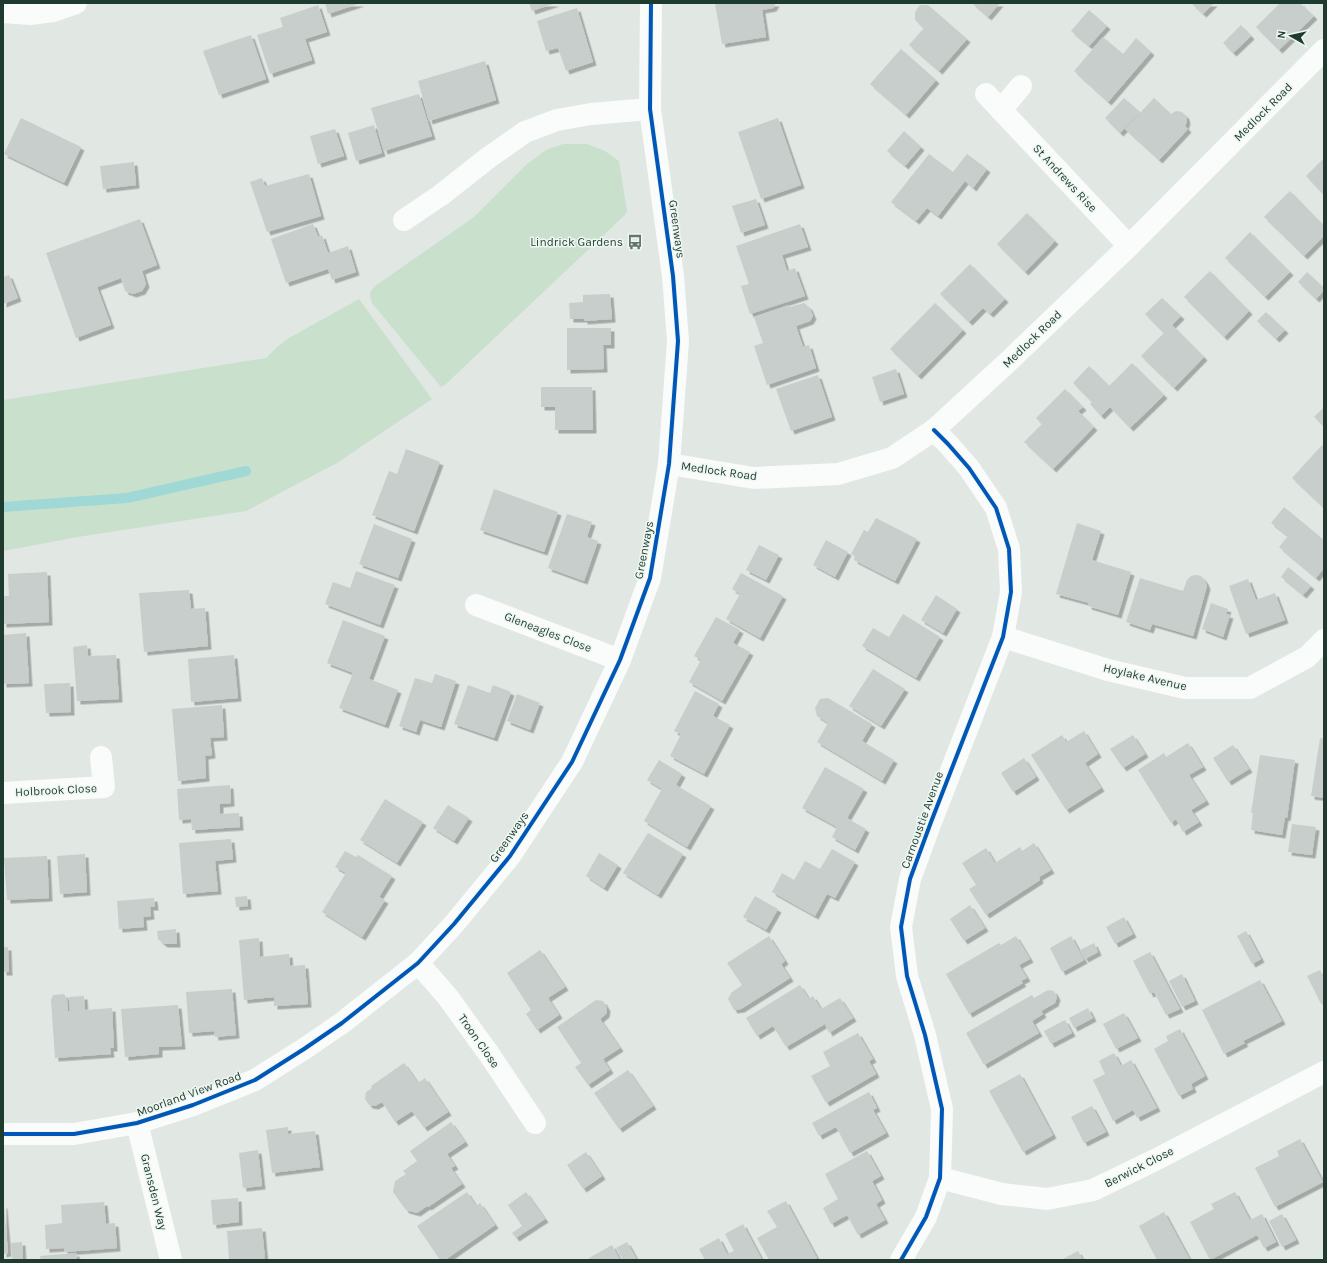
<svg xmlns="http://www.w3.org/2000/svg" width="1327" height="1263" viewBox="0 0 1327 1263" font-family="Karla,sans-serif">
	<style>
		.green { fill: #c9e1cc }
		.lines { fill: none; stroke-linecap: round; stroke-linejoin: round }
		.stream { stroke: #9fd8d5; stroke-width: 10 }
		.building { fill: #c8cecb; filter: url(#shadow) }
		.minor { stroke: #fafbfb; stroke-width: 22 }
		.cycleway-casing { stroke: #eef7f1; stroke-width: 6 }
		.cycleway { stroke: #0057b8; stroke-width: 4 }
		.labels { text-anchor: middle; stroke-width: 3; stroke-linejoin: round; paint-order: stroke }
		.street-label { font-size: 12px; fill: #1f3a2e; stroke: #eef7f1 }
		.poi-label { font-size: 12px; fill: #1f3a2e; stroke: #eef7f1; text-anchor: end }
	</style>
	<defs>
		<filter id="shadow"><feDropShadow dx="3.5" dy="3.5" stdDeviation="0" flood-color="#0004"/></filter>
	</defs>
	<rect width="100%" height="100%" fill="#e1e7e3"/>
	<!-- green -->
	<g class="green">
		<path d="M 563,144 L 587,144 L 605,151 L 619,161 L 627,211 L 626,214 L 445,385 L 441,387 L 372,303 L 370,296 L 371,291 L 375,286 L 474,217 L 527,164 L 546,150 Z"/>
		<path d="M 359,299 L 432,399 L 337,463 L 246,511 L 78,537 L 3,551 L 3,400 L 266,358 L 277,347 L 289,338 Z"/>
	</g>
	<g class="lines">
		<!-- stream -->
		<path class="stream" d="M 3,507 L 127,498 L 246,471"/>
	</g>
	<!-- building -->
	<g class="building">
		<path d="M 325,3 L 361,3 L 328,14 Z"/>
		<path d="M 529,3 L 556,3 L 532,11 Z"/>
		<path d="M 715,3 L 776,3 L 773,8 L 762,10 L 766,37 L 722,44 Z"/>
		<path d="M 972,3 L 1000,3 L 988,17 Z"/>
		<path d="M 1193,3 L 1214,3 L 1203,14 L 1192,4 Z"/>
		<path d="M 1280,3 L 1302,3 L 1301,4 L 1314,16 L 1279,50 L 1256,27 Z"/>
		<path d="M 318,5 L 327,32 L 305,39 L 312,60 L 270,74 L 257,35 L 283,27 L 280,18 Z"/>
		<path d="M 920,5 L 928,5 L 967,39 L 939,71 L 909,45 L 924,28 L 915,20 L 915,12 Z"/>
		<path d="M 577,8 L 593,62 L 566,71 L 558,48 L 546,51 L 537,21 Z"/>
		<path d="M 1089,10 L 1107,26 L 1089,46 L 1071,31 Z"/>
		<path d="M 1241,25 L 1251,36 L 1233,53 L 1223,43 Z"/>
		<path d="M 251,35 L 266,79 L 219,95 L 203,51 Z"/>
		<path d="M 1103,37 L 1123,54 L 1136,38 L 1151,52 L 1108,102 L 1074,71 Z"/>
		<path d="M 901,49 L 936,80 L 906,115 L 870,84 Z"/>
		<path d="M 485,61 L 496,100 L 429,121 L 418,81 Z"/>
		<path d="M 419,94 L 432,136 L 384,151 L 371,108 Z"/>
		<path d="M 1124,98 L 1140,112 L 1120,133 L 1105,118 Z"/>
		<path d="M 1154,98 L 1171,114 L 1176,111 L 1182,112 L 1186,116 L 1187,121 L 1185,126 L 1188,129 L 1159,160 L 1125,129 Z"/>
		<path d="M 21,118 L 81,147 L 64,183 L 4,154 Z"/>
		<path d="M 778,118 L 801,185 L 761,199 L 738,132 Z"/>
		<path d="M 374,125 L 382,153 L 356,161 L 348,133 Z"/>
		<path d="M 335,129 L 344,156 L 318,164 L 310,136 Z"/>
		<path d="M 904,131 L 921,147 L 905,166 L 887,151 Z"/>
		<path d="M 929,154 L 953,172 L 967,154 L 987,169 L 973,188 L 965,181 L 938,216 L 927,208 L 916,221 L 891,202 Z"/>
		<path d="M 1324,158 L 1324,195 L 1306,176 Z"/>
		<path d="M 134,162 L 136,185 L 103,189 L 100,166 Z"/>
		<path d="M 309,174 L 321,216 L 267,232 L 250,182 L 262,178 L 265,186 Z"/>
		<path d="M 1290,191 L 1324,226 L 1324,236 L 1304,256 L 1264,217 Z"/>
		<path d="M 756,199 L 765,225 L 741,233 L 732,206 Z"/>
		<path d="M 1027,213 L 1055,241 L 1025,272 L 997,244 Z"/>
		<path d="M 140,219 L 157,265 L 142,271 L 146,284 L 142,291 L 133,294 L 125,291 L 121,278 L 97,287 L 111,325 L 76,338 L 46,253 Z"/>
		<path d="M 313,224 L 318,237 L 322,235 L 328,253 L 348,246 L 356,272 L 332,280 L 328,269 L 286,283 L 271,239 Z"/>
		<path d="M 800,224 L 808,247 L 782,255 L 787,271 L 795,268 L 805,296 L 750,314 L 741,286 L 749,284 L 736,246 Z"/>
		<path d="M 1250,232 L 1290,272 L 1265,297 L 1225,258 Z"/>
		<path d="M 970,264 L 1005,299 L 990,314 L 983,308 L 969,322 L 940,294 Z"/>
		<path d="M 1210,271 L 1249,311 L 1224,337 L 1184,297 Z"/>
		<path d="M 1307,272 L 1324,288 L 1324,290 L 1316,299 L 1298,282 Z"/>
		<path d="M 9,275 L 18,298 L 3,304 L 3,277 Z"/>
		<path d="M 610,294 L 612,319 L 584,321 L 584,319 L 570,319 L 569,303 L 583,302 L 583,295 Z"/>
		<path d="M 1162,298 L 1181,316 L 1172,325 L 1204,357 L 1174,388 L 1141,356 L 1164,333 L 1145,314 Z"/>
		<path d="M 804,303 L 809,307 L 813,316 L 810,321 L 796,326 L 803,347 L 809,345 L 816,368 L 767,385 L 754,346 L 763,343 L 754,317 L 789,305 L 790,307 Z"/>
		<path d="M 935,303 L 963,330 L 918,376 L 890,349 Z"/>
		<path d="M 1266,312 L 1285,330 L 1276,339 L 1257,321 Z"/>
		<path d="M 567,328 L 611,328 L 611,345 L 603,345 L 604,369 L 567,370 Z"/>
		<path d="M 1132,363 L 1164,395 L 1130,428 L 1110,407 L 1101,416 L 1090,404 L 1092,402 L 1073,383 L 1089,366 L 1109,386 Z"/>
		<path d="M 896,369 L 904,394 L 880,402 L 872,377 Z"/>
		<path d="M 818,375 L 832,417 L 791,431 L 776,389 Z"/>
		<path d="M 541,387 L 592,387 L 593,430 L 555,430 L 555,407 L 541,407 Z"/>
		<path d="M 1065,389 L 1083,407 L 1078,411 L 1094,427 L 1053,469 L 1024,442 L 1042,424 L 1036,418 Z"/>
		<path d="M 1324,407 L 1324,426 L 1314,417 Z"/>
		<path d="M 1322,445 L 1324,447 L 1324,508 L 1292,478 Z"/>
		<path d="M 406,449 L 440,462 L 414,531 L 372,515 L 389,471 L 397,474 Z"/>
		<path d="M 494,489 L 558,512 L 544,552 L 480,530 Z"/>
		<path d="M 1284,507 L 1324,540 L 1324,568 L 1316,578 L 1279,547 L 1288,536 L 1271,523 Z"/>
		<path d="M 567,514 L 592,522 L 587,537 L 598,541 L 584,581 L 548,568 Z"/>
		<path d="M 876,518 L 917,539 L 895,581 L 854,560 L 855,556 L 851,554 L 864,530 L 868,532 Z"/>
		<path d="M 1077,523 L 1101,531 L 1092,560 L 1131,572 L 1118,615 L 1088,606 L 1089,603 L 1056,594 Z"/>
		<path d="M 374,524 L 412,539 L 398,578 L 359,564 Z"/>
		<path d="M 826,540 L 848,552 L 835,577 L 813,565 Z"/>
		<path d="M 759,545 L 779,555 L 766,580 L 746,570 Z"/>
		<path d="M 1288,567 L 1311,586 L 1303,595 L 1281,577 Z"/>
		<path d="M 356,571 L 395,585 L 380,625 L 325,604 L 333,582 L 350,588 Z"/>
		<path d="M 47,572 L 49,622 L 3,624 L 3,596 L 9,596 L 8,574 Z"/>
		<path d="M 741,573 L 783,596 L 760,638 L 726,619 L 740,594 L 732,589 Z"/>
		<path d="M 1197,575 L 1201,576 L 1205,581 L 1207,586 L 1193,636 L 1152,624 L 1150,630 L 1126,622 L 1140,578 L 1183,591 L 1187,580 L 1191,576 Z"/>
		<path d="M 1248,579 L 1256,600 L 1275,593 L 1285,620 L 1246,634 L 1229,586 Z"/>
		<path d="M 189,590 L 191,609 L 205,608 L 208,646 L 144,652 L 139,593 Z"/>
		<path d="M 936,595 L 957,609 L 943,633 L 921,620 Z"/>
		<path d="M 1211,603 L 1228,609 L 1226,614 L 1230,615 L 1223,637 L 1202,629 Z"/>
		<path d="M 903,614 L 940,637 L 916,678 L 862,646 L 873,628 L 889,637 Z"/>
		<path d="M 716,617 L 740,630 L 733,643 L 750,652 L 722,701 L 689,682 L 701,660 L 694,656 Z"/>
		<path d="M 343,620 L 385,636 L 369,679 L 398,690 L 385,725 L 339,708 L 353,673 L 327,663 Z"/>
		<path d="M 26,633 L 29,683 L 3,684 L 3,635 Z"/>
		<path d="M 87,645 L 88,656 L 116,655 L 119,699 L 77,701 L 73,647 Z"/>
		<path d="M 234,655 L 238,698 L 191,702 L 188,659 Z"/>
		<path d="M 873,669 L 905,689 L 881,726 L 849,706 Z"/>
		<path d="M 435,674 L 456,681 L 441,727 L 420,720 L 416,732 L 399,726 L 415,678 L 432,683 Z"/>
		<path d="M 70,683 L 71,712 L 46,713 L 44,684 Z"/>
		<path d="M 468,685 L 490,693 L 493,685 L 511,692 L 494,738 L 454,724 Z"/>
		<path d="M 695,691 L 719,704 L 713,716 L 730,725 L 704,774 L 670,756 L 681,734 L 674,731 Z"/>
		<path d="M 517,694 L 540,703 L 530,730 L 507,721 Z"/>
		<path d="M 828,698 L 872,724 L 862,741 L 894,760 L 882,781 L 817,742 L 828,723 L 817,716 L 815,708 L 820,699 Z"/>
		<path d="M 222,705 L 224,737 L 210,738 L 212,755 L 205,756 L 206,778 L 178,781 L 172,709 Z"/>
		<path d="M 1084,731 L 1098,754 L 1085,763 L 1101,788 L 1066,810 L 1031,755 L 1062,735 L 1066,742 Z"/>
		<path d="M 1133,735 L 1145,754 L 1123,768 L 1110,749 Z"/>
		<path d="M 1320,738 L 1324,739 L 1324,798 L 1311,796 Z"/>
		<path d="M 1188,743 L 1203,767 L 1189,775 L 1206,801 L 1191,810 L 1199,822 L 1183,832 L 1176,819 L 1171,823 L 1138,770 L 1164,753 L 1166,757 Z"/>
		<path d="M 1233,745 L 1249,769 L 1228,782 L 1213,758 Z"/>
		<path d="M 1260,755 L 1295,760 L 1287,818 L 1285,817 L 1282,835 L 1251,830 L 1253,813 L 1251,813 Z"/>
		<path d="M 1024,758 L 1036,777 L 1013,792 L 1001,773 Z"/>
		<path d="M 659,760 L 682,774 L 676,785 L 711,806 L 687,847 L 644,821 L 662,789 L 647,780 Z"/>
		<path d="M 825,767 L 864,789 L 847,818 L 866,829 L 855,850 L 832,837 L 837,827 L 802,808 Z"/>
		<path d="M 230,785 L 231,803 L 220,804 L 220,814 L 239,813 L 240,827 L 192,830 L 191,819 L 179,820 L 177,789 Z"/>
		<path d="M 385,799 L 423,822 L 397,863 L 360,840 Z"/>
		<path d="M 448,805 L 469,818 L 454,841 L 433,828 Z"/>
		<path d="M 1292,824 L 1316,827 L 1312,855 L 1288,852 Z"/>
		<path d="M 648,833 L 683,854 L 658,895 L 623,873 Z"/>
		<path d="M 231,839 L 233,859 L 215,861 L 218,891 L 183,894 L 179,843 Z"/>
		<path d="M 1034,843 L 1051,870 L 1039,877 L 1040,880 L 986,915 L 969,889 L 976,885 L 962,863 L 986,848 L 995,863 L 1020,847 L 1022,851 Z"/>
		<path d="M 832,849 L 855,862 L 835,898 L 827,894 L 815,916 L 772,892 L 782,873 L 794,880 L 805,861 L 820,869 Z"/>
		<path d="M 345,851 L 356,857 L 358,855 L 392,876 L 379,897 L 385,900 L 362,937 L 322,912 L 346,873 L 335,867 Z"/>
		<path d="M 599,853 L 618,865 L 604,888 L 586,876 Z"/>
		<path d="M 85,854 L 87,892 L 60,894 L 57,856 Z"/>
		<path d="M 47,856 L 49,898 L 7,900 L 4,858 Z"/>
		<path d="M 247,896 L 248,906 L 236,907 L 235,897 Z"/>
		<path d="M 755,896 L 778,909 L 766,930 L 743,917 Z"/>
		<path d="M 154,898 L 155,907 L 150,907 L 151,916 L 143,917 L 144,927 L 119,929 L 117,901 Z"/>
		<path d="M 970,905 L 985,928 L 964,941 L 950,919 Z"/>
		<path d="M 1124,917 L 1133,934 L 1115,944 L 1106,927 Z"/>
		<path d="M 176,929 L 177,944 L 164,944 L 158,939 L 157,931 Z"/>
		<path d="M 1246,931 L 1261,959 L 1252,964 L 1237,936 Z"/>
		<path d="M 769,936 L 785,961 L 781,964 L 790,978 L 741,1009 L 734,1010 L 728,999 L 731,993 L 742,985 L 727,963 Z"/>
		<path d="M 1016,936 L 1030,959 L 1019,965 L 1027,978 L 1021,981 L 1023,983 L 969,1014 L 946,974 L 999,943 L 1001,945 Z"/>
		<path d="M 1071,936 L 1084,960 L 1062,972 L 1050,948 Z"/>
		<path d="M 259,938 L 260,957 L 289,954 L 290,966 L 305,965 L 308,1004 L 274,1006 L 274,997 L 244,1000 L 239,940 Z"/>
		<path d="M 1094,943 L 1098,952 L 1085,959 L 1080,950 Z"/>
		<path d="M 3,947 L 8,947 L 9,972 L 3,972 Z"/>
		<path d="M 540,950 L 565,987 L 548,998 L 559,1015 L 537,1030 L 526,1014 L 531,1010 L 507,973 Z"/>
		<path d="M 1150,952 L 1180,1009 L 1166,1015 L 1154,992 L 1150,994 L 1133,961 Z"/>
		<path d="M 1320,970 L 1324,978 L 1324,1003 L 1321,1004 L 1307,976 Z"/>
		<path d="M 1182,974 L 1195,1001 L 1182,1007 L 1169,981 Z"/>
		<path d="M 1260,980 L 1282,1021 L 1243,1041 L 1245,1043 L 1224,1054 L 1202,1010 Z"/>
		<path d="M 800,985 L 809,999 L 813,996 L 821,1009 L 840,998 L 853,1018 L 829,1033 L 825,1024 L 786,1047 L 773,1026 L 757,1036 L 746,1018 Z"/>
		<path d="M 232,989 L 236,1035 L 215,1037 L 214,1031 L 189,1033 L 186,992 Z"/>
		<path d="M 1048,990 L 1054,991 L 1057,997 L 1055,1003 L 1041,1011 L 1043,1014 L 1032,1021 L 1039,1033 L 984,1065 L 966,1033 L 1032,995 L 1034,998 Z"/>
		<path d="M 64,994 L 67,999 L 68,1011 L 70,1011 L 69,997 L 84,996 L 85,1010 L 112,1008 L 114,1048 L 110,1048 L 111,1054 L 55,1058 L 51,1000 L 53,995 Z"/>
		<path d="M 596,1000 L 603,1001 L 607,1008 L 606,1014 L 600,1019 L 620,1048 L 603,1059 L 610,1070 L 588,1085 L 575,1067 L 581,1063 L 557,1027 Z"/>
		<path d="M 178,1005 L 182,1046 L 159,1047 L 159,1054 L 125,1057 L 121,1009 Z"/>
		<path d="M 1088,1008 L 1093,1018 L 1074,1028 L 1069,1018 Z"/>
		<path d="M 1124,1013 L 1138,1038 L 1116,1049 L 1103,1024 Z"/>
		<path d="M 1065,1020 L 1072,1033 L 1051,1044 L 1044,1031 Z"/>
		<path d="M 1180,1029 L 1205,1076 L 1191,1084 L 1193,1089 L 1179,1096 L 1154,1049 L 1168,1041 L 1166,1036 Z"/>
		<path d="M 858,1033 L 873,1059 L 869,1061 L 876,1074 L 826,1103 L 811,1076 L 830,1066 L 823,1052 Z"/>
		<path d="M 1114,1053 L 1121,1066 L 1131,1060 L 1157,1108 L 1137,1118 L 1133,1110 L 1113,1121 L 1093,1080 L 1105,1074 L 1099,1061 Z"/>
		<path d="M 404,1063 L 418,1083 L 425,1078 L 448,1112 L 424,1128 L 412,1111 L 395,1122 L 382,1102 L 375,1106 L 369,1105 L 365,1099 L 366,1092 L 372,1088 L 371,1086 Z"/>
		<path d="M 628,1070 L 653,1106 L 619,1129 L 594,1093 Z"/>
		<path d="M 1020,1074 L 1053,1135 L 1023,1152 L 989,1091 Z"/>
		<path d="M 869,1092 L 877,1108 L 873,1110 L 886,1133 L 850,1153 L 836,1127 L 819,1136 L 812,1123 Z"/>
		<path d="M 1092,1106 L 1106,1132 L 1084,1143 L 1071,1117 Z"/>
		<path d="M 451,1122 L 465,1142 L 447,1154 L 455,1166 L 451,1168 L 462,1184 L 428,1207 L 427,1206 L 417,1213 L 406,1210 L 393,1192 L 395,1181 L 406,1174 L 403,1171 L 417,1161 L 410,1151 Z"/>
		<path d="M 288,1127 L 288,1134 L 315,1131 L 320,1167 L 272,1173 L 266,1130 Z"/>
		<path d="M 1300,1139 L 1323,1182 L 1275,1207 L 1255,1168 L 1279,1156 L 1277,1151 Z"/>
		<path d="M 258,1150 L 262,1186 L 243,1188 L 239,1153 Z"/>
		<path d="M 867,1151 L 881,1176 L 872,1181 L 882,1200 L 876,1204 L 885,1220 L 858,1235 L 847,1215 L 831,1224 L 823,1208 L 838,1199 L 825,1174 Z"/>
		<path d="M 586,1152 L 602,1176 L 583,1189 L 567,1165 Z"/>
		<path d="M 467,1192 L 476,1206 L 480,1203 L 495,1225 L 445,1260 L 440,1260 L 417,1226 Z"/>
		<path d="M 526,1192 L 545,1219 L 516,1238 L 512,1233 L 522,1226 L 508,1205 Z"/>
		<path d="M 1235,1192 L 1250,1220 L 1262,1214 L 1276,1242 L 1264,1248 L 1257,1235 L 1210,1260 L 1190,1222 L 1214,1209 L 1211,1204 Z"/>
		<path d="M 238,1198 L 239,1222 L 213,1225 L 211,1200 Z"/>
		<path d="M 786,1201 L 817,1258 L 814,1260 L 769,1260 L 757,1238 L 777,1227 L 767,1211 Z"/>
		<path d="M 104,1202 L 106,1224 L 115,1223 L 117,1248 L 64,1252 L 64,1248 L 46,1249 L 45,1225 L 62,1223 L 61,1205 Z"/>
		<path d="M 3,1205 L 4,1205 L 8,1253 L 3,1254 Z"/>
		<path d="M 1164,1212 L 1190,1260 L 1157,1260 L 1139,1226 Z"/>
		<path d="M 1282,1214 L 1296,1240 L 1282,1247 L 1269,1221 Z"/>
		<path d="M 743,1224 L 762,1260 L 705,1260 L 699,1249 L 719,1238 L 727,1254 L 734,1251 L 725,1234 Z"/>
		<path d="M 262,1228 L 265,1260 L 229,1260 L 227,1231 Z"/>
		<path d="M 22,1242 L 23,1260 L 12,1260 L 11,1243 Z"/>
		<path d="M 627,1242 L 637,1260 L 623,1260 L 616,1248 Z"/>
		<path d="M 612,1245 L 620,1260 L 590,1260 L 589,1258 Z"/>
		<path d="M 1078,1251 L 1083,1260 L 1061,1260 Z"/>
		<path d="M 76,1253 L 77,1260 L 41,1260 L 40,1256 Z"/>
	</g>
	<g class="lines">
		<!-- minor -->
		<g class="minor">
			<path d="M 3,12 L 30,14 L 53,11 L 76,3"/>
			<path d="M 986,94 L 1129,246"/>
			<path d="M 1001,110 L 1021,86"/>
			<path d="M 404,220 L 441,195 L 488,158 L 525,132 L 557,120 L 591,114 L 650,109"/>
			<path d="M 669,464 L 754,478 L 838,474 L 892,458 L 934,430 L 1011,359 L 1129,246 L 1324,50"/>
			<path d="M 476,605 L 620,660"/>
			<path d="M 1003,637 L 1108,670 L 1185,688 L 1250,688 L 1307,657 L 1324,640"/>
			<path d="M 3,793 L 104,787 L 101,757"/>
			<path d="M 418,963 L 447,996 L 489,1054 L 535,1123"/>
			<path d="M 137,1123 L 171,1260"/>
			<path d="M 3,1134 L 74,1134 L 137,1123 L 193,1105 L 255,1080 L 304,1049 L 342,1023 L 418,963 L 454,924 L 510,856 L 572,762 L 620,660 L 650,578 L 669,464 L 678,341 L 673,276 L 650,109 L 651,3"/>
			<path d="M 940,1178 L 1002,1194 L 1047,1199 L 1093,1190 L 1155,1160 L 1324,1072"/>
			<path d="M 901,1260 L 926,1217 L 940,1178 L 942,1109 L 925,1035 L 907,976 L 901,927 L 910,879 L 931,822 L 1003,637 L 1011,592 L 1009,549 L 996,508 L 969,468 L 948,444 L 934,430"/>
		</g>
		<!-- cycleway casing -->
		<g class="cycleway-casing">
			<g id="cycleway">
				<path d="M 3,1134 L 74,1134 L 137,1123 L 193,1105 L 255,1080 L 304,1049 L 342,1023 L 418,963 L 454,924 L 510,856 L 572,762 L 620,660 L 650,578 L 669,464 L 678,341 L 673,276 L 650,109 L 651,3"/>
				<path d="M 901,1260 L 926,1217 L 940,1178 L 942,1109 L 925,1035 L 907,976 L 901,927 L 910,879 L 931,822 L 1003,637 L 1011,592 L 1009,549 L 996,508 L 969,468 L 948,444 L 934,430"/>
			</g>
		</g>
		<!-- cycleway -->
		<use href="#cycleway" class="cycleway"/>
	</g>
	<!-- icons -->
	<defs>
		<g id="bus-bare" transform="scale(1.2)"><path d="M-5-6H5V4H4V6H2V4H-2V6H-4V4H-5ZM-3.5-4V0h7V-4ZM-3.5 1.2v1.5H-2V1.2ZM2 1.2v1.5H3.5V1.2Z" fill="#63776d" stroke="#eef7f1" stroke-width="2.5" paint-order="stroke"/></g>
	</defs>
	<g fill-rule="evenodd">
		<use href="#bus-bare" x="635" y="242"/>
	</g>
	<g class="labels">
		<!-- street labels -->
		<g class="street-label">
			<text transform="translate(1263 112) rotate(-45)" y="4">Medlock Road</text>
			<text transform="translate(1065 178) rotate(47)" y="4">St Andrews Rise</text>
			<text transform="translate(677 229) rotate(82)" y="4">Greenways</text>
			<text transform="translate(1032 339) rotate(-44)" y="4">Medlock Road</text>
			<text transform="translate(719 471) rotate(8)" y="4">Medlock Road</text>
			<text transform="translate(644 550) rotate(-79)" y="4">Greenways</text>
			<text transform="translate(548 632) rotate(21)" y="4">Gleneagles Close</text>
			<text transform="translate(1145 677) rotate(13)" y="4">Hoylake Avenue</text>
			<text transform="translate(56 790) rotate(-3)" y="4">Holbrook Close</text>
			<text transform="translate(922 820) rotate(-70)" y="4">Carnoustie Avenue</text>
			<text transform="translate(509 837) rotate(-55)" y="4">Greenways</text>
			<text transform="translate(479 1041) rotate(55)" y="4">Troon Close</text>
			<text transform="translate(189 1094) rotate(-20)" y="4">Moorland View Road</text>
			<text transform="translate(1139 1167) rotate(-27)" y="4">Berwick Close</text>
			<text transform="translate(154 1192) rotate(76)" y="4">Gransden Way</text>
		</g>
		<!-- poi labels -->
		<g class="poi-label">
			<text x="623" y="246">Lindrick Gardens</text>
		</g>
	</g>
	<!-- border -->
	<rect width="1327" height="1263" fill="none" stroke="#1f3a2e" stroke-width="8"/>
	<!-- north arrow -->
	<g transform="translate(1291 36) rotate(278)" stroke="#eef7f1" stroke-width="3" paint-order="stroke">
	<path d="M0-3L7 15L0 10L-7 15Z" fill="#1f3a2e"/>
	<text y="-6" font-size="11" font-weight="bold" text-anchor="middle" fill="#1f3a2e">N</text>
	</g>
</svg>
